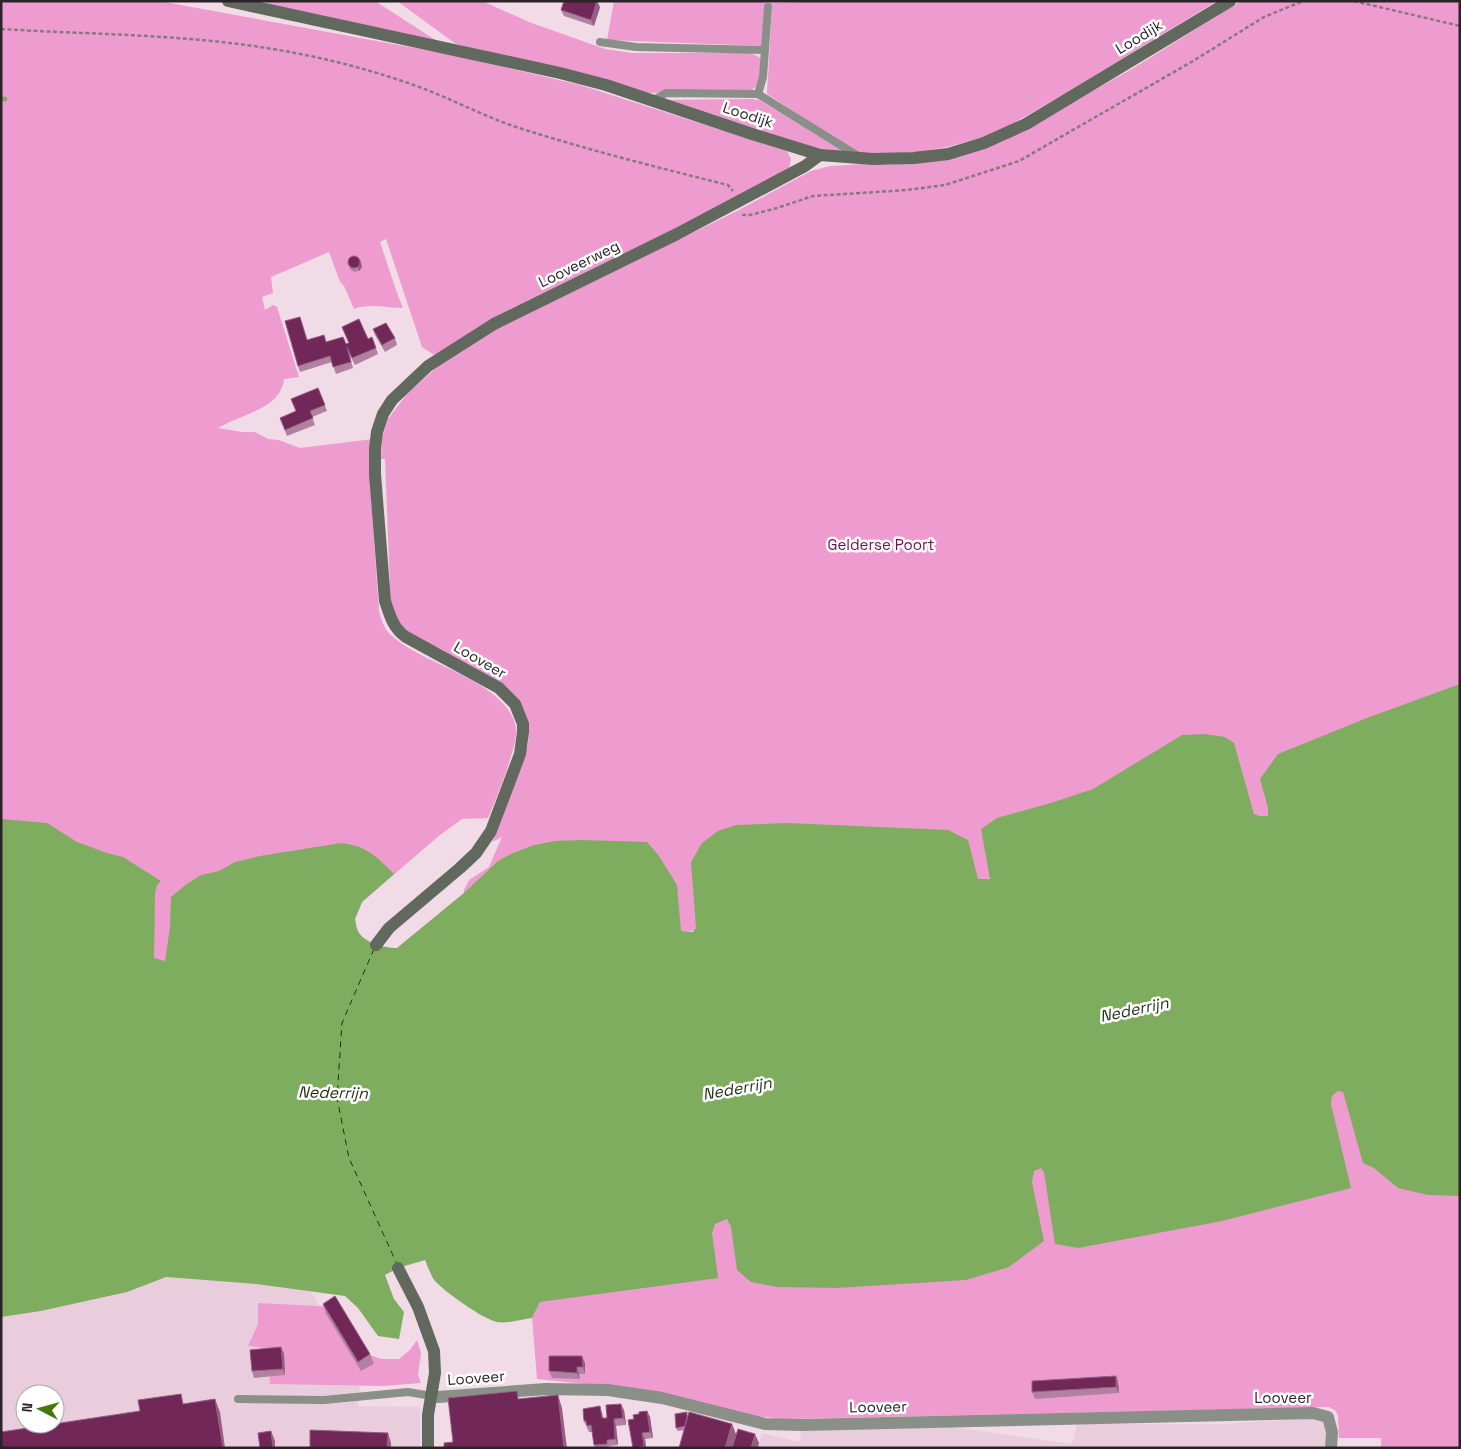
<svg xmlns="http://www.w3.org/2000/svg" width="1461" height="1449" viewBox="0 0 1461 1449" font-family="'Space Grotesk',sans-serif">
	<style>
		.built { fill: #eacddd; fill-rule: evenodd }
		.green { fill: #ee9ccf }
		.water { fill: #7fad5f }
		.lines { fill: none; stroke-linecap: round; stroke-linejoin: round }
		.stream { stroke: #7fad5f; stroke-width: 4.5 }
		.ferry { stroke: #1f3211; stroke-width: 1; stroke-dasharray: 6 5; stroke-linecap: butt }
		.path { stroke: #887981; stroke-width: 2.5; stroke-dasharray: 4 2.5; stroke-linecap: butt }
		.lane { stroke: #8a8f87; stroke-width: 8 }
		.street { stroke: #8a8f87; stroke-width: 12 }
		.secondary { stroke: #61685d; stroke-width: 12 }
		.wall { fill: #b182a0 }
		.shaded-wall { fill: #975e84 }
		.building { fill: #712859; stroke: #975e84 }
		.labels { text-anchor: middle; stroke-width: 5; stroke-linejoin: round; paint-order: stroke }
		.street-label { font-size: 15px; fill: #2b2328; stroke: #fff }
		.park-label { font-size: 15px; fill: #6f0c55; stroke: #fff }
		.water-label { font-size: 16px; font-style: italic; fill: #1f3211; stroke: #fff }
	</style>
	<rect width="100%" height="100%" fill="#f1dbe7"/>
	<!-- built -->
	<g class="built">
		<path d="M 165,1277 L 256,1284 L 311,1292 L 361,1371 L 358,1406 L 420,1407 L 420,1448 L 1,1448 L 1,1317 L 41,1311 L 127,1292 ZM 25,1394 L 55,1394 L 55,1424 L 25,1424 Z"/>
		<path d="M 1311,1418 L 1324,1421 L 1328,1429 L 1327,1448 L 687,1448 L 759,1443 L 762,1433 L 799,1442 L 802,1428 L 932,1424 L 1072,1444 L 1077,1424 L 1224,1424 Z"/>
	</g>
	<!-- green -->
	<g class="green">
		<path d="M 1,1 L 159,1 L 453,55 L 580,85 L 787,151 L 791,159 L 789,168 L 783,173 L 434,355 L 422,347 L 386,239 L 380,242 L 397,293 L 403,308 C 387,308 369,303 354,309 L 344,286 L 340,282 L 329,252 L 271,277 L 273,293 L 262,297 L 265,310 L 273,305 L 277,307 L 299,377 L 284,379 C 281,409 241,414 218,428 L 242,432 L 255,432 L 268,439 L 279,440 L 300,448 L 373,439 L 371,498 L 379,611 C 381,618 383,626 388,632 C 418,665 507,679 516,728 C 519,743 495,802 488,818 L 462,819 L 440,835 L 362,902 L 355,919 L 165,961 L 1,952 Z"/>
		<path d="M 275,1 L 375,1 L 437,41 L 262,4 Z"/>
		<path d="M 397,1 L 482,1 L 529,22 L 605,49 L 632,53 L 751,53 L 762,59 L 761,82 L 752,90 L 647,93 L 456,44 Z"/>
		<path d="M 614,1 L 752,1 L 773,3 L 831,1 L 1217,1 L 1074,88 L 995,134 L 947,147 L 918,152 L 866,154 L 855,151 L 767,94 L 772,5 L 767,5 L 763,46 L 607,40 Z"/>
		<path d="M 1241,1 L 1460,1 L 1460,749 L 1264,817 L 991,878 L 692,931 L 396,949 L 464,893 L 464,890 L 469,880 L 489,867 L 502,837 L 492,842 L 499,827 L 528,745 L 529,727 L 525,715 L 507,689 L 441,649 L 415,637 L 401,625 L 391,610 L 385,459 L 381,459 L 382,438 L 388,419 L 407,394 L 445,360 L 492,331 L 737,211 L 811,171 L 830,166 L 864,164 L 889,165 L 916,162 L 975,150 L 999,143 L 1132,69 Z"/>
		<path d="M 751,99 L 759,100 L 841,150 L 837,153 L 799,144 L 665,100 Z"/>
		<path d="M 1460,1053 L 1460,1448 L 1381,1448 L 1381,1438 L 1339,1438 L 1338,1416 L 1336,1411 L 1329,1407 L 787,1419 L 743,1415 L 643,1390 L 537,1379 L 532,1318 L 540,1302 L 626,1289 L 621,1232 Z"/>
		<path d="M 258,1303 L 336,1307 L 368,1354 L 381,1359 L 399,1359 L 410,1350 L 417,1340 L 421,1353 L 418,1375 L 421,1383 L 383,1386 L 270,1384 L 267,1348 L 248,1346 L 258,1324 Z"/>
	</g>
	<!-- water -->
	<path class="water" d="M 1460,684 L 1460,1196 L 1428,1195 L 1398,1188 L 1374,1168 L 1363,1163 L 1343,1092 L 1338,1091 L 1332,1096 L 1331,1104 L 1351,1188 L 1222,1221 L 1078,1248 L 1055,1244 L 1044,1172 L 1041,1168 L 1034,1171 L 1032,1182 L 1044,1241 L 1009,1267 L 966,1280 L 837,1288 L 777,1287 L 751,1282 L 737,1270 L 731,1227 L 727,1219 L 715,1224 L 712,1233 L 718,1278 L 540,1302 L 532,1318 C 524,1319 505,1324 497,1322 C 483,1319 445,1292 435,1281 C 431,1276 428,1267 425,1260 L 398,1268 L 385,1275 L 394,1299 L 404,1312 L 399,1339 L 378,1336 L 358,1308 L 345,1296 L 256,1284 L 166,1277 L 127,1292 L 41,1311 L 1,1317 L 1,819 L 47,823 L 77,842 L 107,853 L 123,857 L 161,881 L 157,885 L 155,893 L 154,958 L 165,961 L 170,927 L 171,897 L 184,886 L 201,875 L 219,871 L 235,862 L 260,856 L 341,843 C 367,846 376,856 394,874 L 362,902 L 355,919 C 356,923 356,927 358,931 C 364,943 385,948 397,948 L 464,893 L 498,861 L 513,853 L 534,845 L 555,841 L 582,840 L 647,842 L 659,856 L 677,885 L 681,931 L 693,932 L 696,928 L 691,862 L 702,843 L 718,831 L 736,825 L 788,823 L 948,830 L 968,840 L 978,879 L 990,879 L 981,829 L 997,818 L 1054,802 L 1093,789 L 1182,735 L 1204,734 L 1225,737 L 1234,743 L 1254,814 L 1259,816 L 1268,816 L 1268,808 L 1260,779 L 1278,754 L 1367,718 Z"/>
	<g class="lines">
		<!-- stream -->
		<path class="stream" d="M 1,99 L 5,99"/>
		<!-- ferry -->
		<path class="ferry" d="M 374,949 L 342,1023 L 337,1098 L 349,1158 L 396,1262"/>
		<!-- path -->
		<g class="path">
			<path d="M 1354,1 L 1460,26"/>
			<path d="M 1,29 C 99,35 198,34 295,53 C 338,61 381,73 422,88 C 453,100 482,115 513,126 C 584,149 656,167 728,185 L 733,191"/>
			<path d="M 742,215 L 750,215 L 777,208 L 813,196 L 907,190 L 945,185 L 1019,161 L 1193,61 L 1264,17 L 1303,1"/>
		</g>
		<!-- lane -->
		<g class="lane">
			<path d="M 600,42 L 636,47 L 765,50"/>
			<path d="M 758,94 L 763,77 L 768,7"/>
			<path d="M 652,101 L 666,93 L 758,94 L 858,156"/>
			<path d="M 238,1399 L 324,1400 L 408,1392 L 432,1396"/>
		</g>
		<!-- street -->
		<path class="street" d="M 432,1396 L 438,1397 L 546,1389 L 608,1390 L 662,1398 L 765,1424 L 802,1425 L 1313,1413 L 1328,1417 L 1332,1432 L 1331,1448"/>
		<!-- secondary -->
		<g class="secondary">
			<path d="M 228,1 L 560,73 L 606,85 L 752,134 L 820,155 L 873,159 L 914,158 L 948,154 L 984,143 L 1026,124 L 1230,1"/>
			<path d="M 376,945 L 389,928 L 460,868 L 476,853 L 491,831 L 520,754 L 523,732 L 523,724 L 515,704 L 499,688 L 406,637 C 393,628 390,616 385,601 L 375,474 L 375,449 L 377,432 L 383,414 L 392,400 L 428,366 L 494,324 L 677,234 L 805,166 L 820,155"/>
			<path d="M 398,1268 L 418,1307 L 434,1351 L 435,1373 L 428,1415 L 428,1448"/>
		</g>
	</g>
	<!-- wall -->
	<g class="wall">
		<path d="M 600,7 L 594,26 L 564,16 L 561,10 Z"/>
		<path d="M 348,261 L 361,262 L 362,267 L 359,271 L 354,272 L 350,269 Z"/>
		<path d="M 342,327 L 368,339 L 376,348 L 378,354 L 355,365 L 349,354 L 353,368 L 336,374 L 332,362 L 300,372 L 298,366 L 307,340 L 346,344 L 349,343 Z"/>
		<path d="M 373,329 L 395,338 L 397,345 L 385,352 L 375,335 Z"/>
		<path d="M 318,388 L 327,411 L 312,417 L 315,425 L 287,436 L 280,418 L 296,411 Z"/>
		<path d="M 323,1304 L 370,1354 L 374,1364 L 361,1371 L 326,1314 Z"/>
		<path d="M 281,1347 L 284,1354 L 285,1375 L 254,1378 L 252,1371 Z"/>
		<path d="M 585,1363 L 585,1374 L 579,1374 L 580,1379 L 552,1378 L 549,1371 Z"/>
		<path d="M 1116,1376 L 1118,1382 L 1119,1393 L 1035,1399 L 1032,1392 Z"/>
		<path d="M 624,1410 L 626,1425 L 616,1426 L 618,1445 L 609,1446 L 609,1448 L 595,1448 L 592,1432 L 589,1432 L 584,1421 L 602,1413 L 603,1418 L 607,1418 Z"/>
		<path d="M 647,1411 L 650,1417 L 653,1438 L 645,1439 L 646,1448 L 633,1448 L 634,1419 L 639,1414 Z"/>
		<path d="M 688,1415 L 732,1424 L 736,1435 L 759,1443 L 684,1430 L 678,1431 L 676,1428 Z"/>
	</g>
	<!-- shaded-wall -->
	<g class="shaded-wall">
		<path d="M 597,1 L 600,7 L 594,26 L 591,20 Z"/>
		<path d="M 360,259 L 362,267 L 359,271 L 358,268 Z"/>
		<path d="M 281,1347 L 284,1354 L 285,1375 L 283,1369 Z"/>
		<path d="M 582,1356 L 585,1363 L 585,1374 L 583,1367 Z"/>
		<path d="M 577,1367 L 579,1374 L 580,1379 L 577,1373 Z"/>
		<path d="M 1116,1376 L 1118,1382 L 1119,1393 L 1116,1387 Z"/>
		<path d="M 558,1395 L 562,1408 L 567,1448 L 564,1448 Z"/>
		<path d="M 215,1399 L 220,1412 L 225,1448 L 223,1448 Z"/>
		<path d="M 621,1404 L 624,1410 L 626,1425 L 623,1418 Z"/>
		<path d="M 600,1406 L 602,1413 L 604,1425 L 602,1418 Z"/>
		<path d="M 647,1411 L 650,1417 L 653,1438 L 650,1432 Z"/>
		<path d="M 614,1419 L 616,1426 L 618,1445 L 615,1439 Z"/>
		<path d="M 732,1424 L 737,1437 L 734,1448 L 725,1448 Z"/>
		<path d="M 271,1431 L 275,1441 L 275,1448 L 273,1448 Z"/>
		<path d="M 388,1433 L 391,1443 L 391,1448 L 387,1448 Z"/>
		<path d="M 642,1433 L 645,1439 L 646,1448 L 644,1448 L 644,1446 Z"/>
		<path d="M 755,1434 L 759,1443 L 758,1448 L 751,1448 Z"/>
	</g>
	<!-- building -->
	<g class="building">
		<path d="M 564,1 L 597,1 L 591,20 L 561,10 Z"/>
		<circle cx="354" cy="262" r="6"/>
		<path d="M 300,317 L 307,340 L 324,335 L 326,342 L 343,337 L 346,344 L 349,343 L 342,327 L 359,319 L 368,339 L 372,337 L 376,348 L 352,358 L 347,347 L 351,362 L 333,367 L 330,356 L 298,366 L 285,321 Z"/>
		<path d="M 386,323 L 395,338 L 382,345 L 373,329 Z"/>
		<path d="M 318,388 L 325,405 L 310,411 L 313,418 L 285,430 L 280,418 L 296,411 L 291,399 Z"/>
		<path d="M 335,1296 L 370,1354 L 358,1362 L 323,1304 Z"/>
		<path d="M 281,1347 L 283,1369 L 252,1371 L 250,1350 Z"/>
		<path d="M 549,1356 L 582,1356 L 583,1367 L 577,1367 L 577,1373 L 549,1371 Z"/>
		<path d="M 1116,1376 L 1116,1387 L 1032,1392 L 1032,1381 Z"/>
		<path d="M 517,1391 L 518,1399 L 558,1395 L 564,1448 L 444,1448 L 444,1443 L 453,1442 L 448,1398 Z"/>
		<path d="M 181,1394 L 183,1404 L 215,1399 L 223,1448 L 1,1448 L 1,1432 L 140,1411 L 138,1400 Z"/>
		<path d="M 621,1404 L 623,1418 L 614,1419 L 615,1439 L 607,1440 L 607,1444 L 594,1445 L 591,1425 L 587,1426 L 586,1421 L 584,1421 L 583,1409 L 600,1406 L 602,1418 L 607,1418 L 606,1405 Z"/>
		<path d="M 647,1411 L 650,1432 L 642,1433 L 644,1446 L 633,1448 L 628,1420 L 634,1419 L 633,1415 L 639,1414 L 639,1412 Z"/>
		<path d="M 687,1412 L 687,1417 L 685,1426 L 676,1428 L 675,1414 Z"/>
		<path d="M 689,1412 L 732,1424 L 725,1448 L 679,1448 Z"/>
		<path d="M 738,1429 L 755,1434 L 751,1448 L 732,1448 Z"/>
		<path d="M 310,1430 L 388,1433 L 387,1448 L 310,1448 Z"/>
		<path d="M 271,1431 L 273,1448 L 260,1448 L 258,1433 Z"/>
	</g>
	<g class="labels">
		<!-- street labels -->
		<g class="street-label">
			<text transform="translate(1139 37) rotate(-31)" y="5">Loodijk</text>
			<text transform="translate(748 115) rotate(18)" y="5">Loodijk</text>
			<text transform="translate(579 264) rotate(-26)" y="5">Looveerweg</text>
			<text transform="translate(480 660) rotate(30)" y="5">Looveer</text>
			<text transform="translate(476 1378) rotate(-4)" y="5">Looveer</text>
			<text x="1283" y="1403">Looveer</text>
			<text transform="translate(878 1407) rotate(-1)" y="5">Looveer</text>
		</g>
		<!-- park labels -->
		<g class="park-label">
			<text x="881" y="550">Gelderse Poort</text>
		</g>
		<!-- water labels -->
		<g class="water-label">
			<text transform="translate(1134 1009) rotate(-12)" y="6">Nederrijn</text>
			<text transform="translate(737 1088) rotate(-10)" y="6">Nederrijn</text>
			<text transform="translate(333 1092) rotate(1)" y="6">Nederrijn</text>
		</g>
	</g>
	<!-- border -->
	<rect width="1461" height="1449" fill="none" stroke="#2b2328" stroke-width="5"/>
	<!-- north arrow -->
	<g transform="translate(40 1409) rotate(276)"><circle r="24" fill="#ffffff" stroke="#aaa7a9"/>
	<path d="M0-4L9 19L0 12L-9 19Z" fill="#447909"/>
	<text y="-8" font-size="14" font-weight="bold" text-anchor="middle" fill="#2b2328">N</text>
	</g>
</svg>
